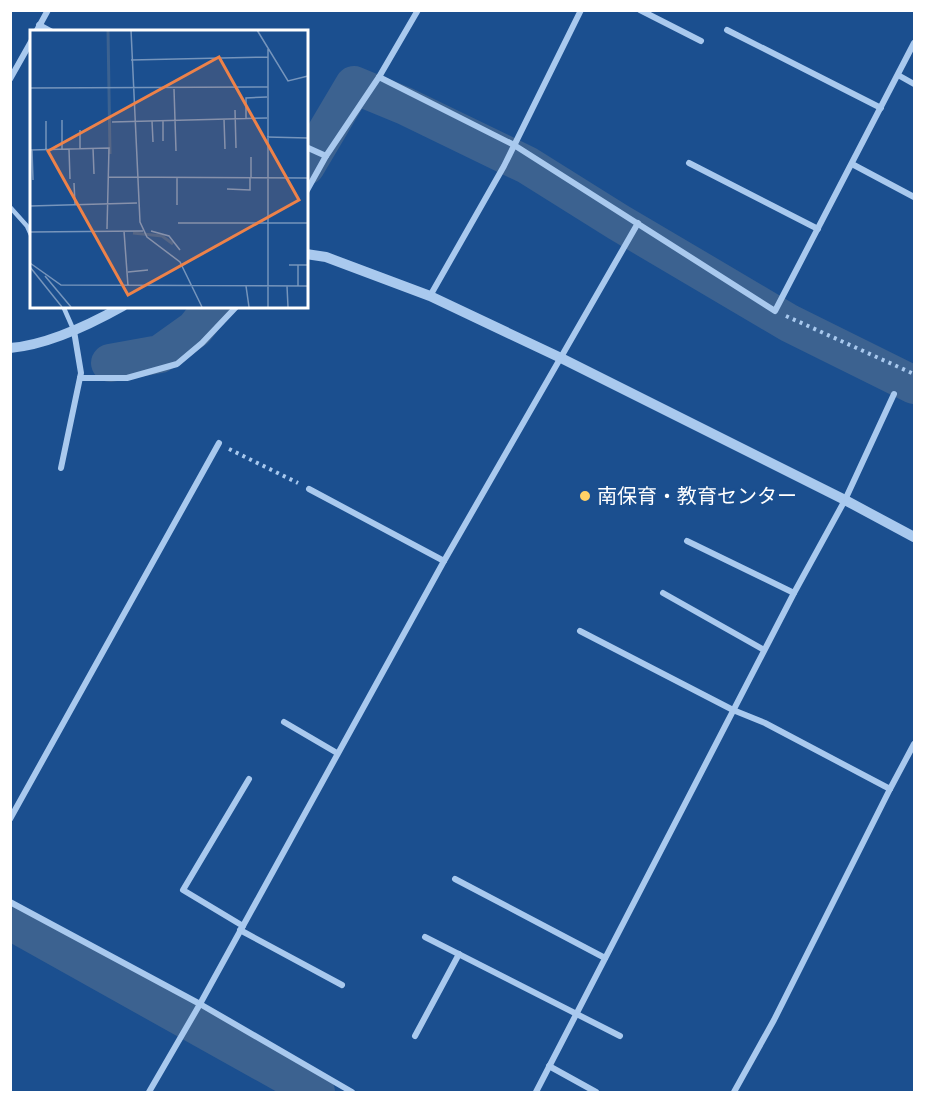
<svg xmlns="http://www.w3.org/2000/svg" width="925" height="1103" viewBox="0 0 925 1103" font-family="Ubuntu,'Noto Sans JP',sans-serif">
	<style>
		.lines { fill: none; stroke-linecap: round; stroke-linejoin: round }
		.river { stroke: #3c6290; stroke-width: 38 }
		.path { stroke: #a9c9ee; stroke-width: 4; stroke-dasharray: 3 4.5; stroke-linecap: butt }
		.service { stroke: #a9c9ee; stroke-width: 4.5 }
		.minor { stroke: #a9c9ee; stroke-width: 6 }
		.tertiary { stroke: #a9c9ee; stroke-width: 10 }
		.poi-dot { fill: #ffd166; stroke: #1b4f8f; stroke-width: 2 }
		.labels { text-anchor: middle; stroke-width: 4.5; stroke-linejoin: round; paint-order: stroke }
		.poi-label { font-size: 20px; fill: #fff; stroke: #1b4f8f; text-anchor: start }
		.inset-river { fill: none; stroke: #3c6290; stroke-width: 3 }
		.inset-road { fill: none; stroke: #7695bc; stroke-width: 1.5 }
		.view { fill: #ee8249; fill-opacity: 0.15; stroke: #ee8249; stroke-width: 3 }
		.inset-edge { fill: none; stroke: #fff; stroke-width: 3 }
	</style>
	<rect width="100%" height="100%" fill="#1b4f8f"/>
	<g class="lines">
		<!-- river -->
		<g class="river">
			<path d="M 306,166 L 354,85 L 405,106 L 527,165 L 618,222 L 789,323 L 914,385"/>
			<path d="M 110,363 L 160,354 L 195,329 L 213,306"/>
			<path d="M 10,921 L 316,1092"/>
		</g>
		<!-- path -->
		<g class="path">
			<path d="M 786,316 L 914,374"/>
			<path d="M 229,449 L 298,483"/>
		</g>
		<!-- service -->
		<g class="service">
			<path d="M 10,207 L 27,226 L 32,237"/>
			<path d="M 63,306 L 74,331"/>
		</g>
		<!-- minor -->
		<g class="minor">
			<path d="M 640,10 L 701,41"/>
			<path d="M 39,25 L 52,32"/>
			<path d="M 727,30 L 881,108"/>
			<path d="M 36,32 L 48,10"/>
			<path d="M 898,75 L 914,84"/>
			<path d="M 379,77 L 514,145 L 775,311 L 914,43"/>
			<path d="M 10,79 L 32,40"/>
			<path d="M 306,147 L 326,156"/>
			<path d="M 689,163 L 818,229"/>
			<path d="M 852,164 L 914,197"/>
			<path d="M 306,192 L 326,156 L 379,77 L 418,10"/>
			<path d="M 430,296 L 504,166 L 581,10"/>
			<path d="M 80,378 L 127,378 L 177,364 L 202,343 L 237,306"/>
			<path d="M 61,468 L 81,373 L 74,331"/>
			<path d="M 309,489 L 444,561"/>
			<path d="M 687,541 L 794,593"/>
			<path d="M 663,593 L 764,650"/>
			<path d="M 580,631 L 733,710 L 765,723 L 890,789"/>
			<path d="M 284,722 L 337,753"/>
			<path d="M 10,819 L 219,443"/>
			<path d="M 455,879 L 605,958"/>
			<path d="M 10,902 L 200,1004 L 352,1092"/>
			<path d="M 243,926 L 183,890 L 249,779"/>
			<path d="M 240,930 L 342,985"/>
			<path d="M 425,937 L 620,1036"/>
			<path d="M 415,1036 L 459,954"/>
			<path d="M 549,1066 L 596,1092"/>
			<path d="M 149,1092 L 200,1004 L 444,561 L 638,223"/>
			<path d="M 536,1092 L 794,593 L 845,500 L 894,394"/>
			<path d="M 734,1092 L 774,1020 L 890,789 L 914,744"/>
		</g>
		<!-- tertiary -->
		<g class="tertiary">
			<path d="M 306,254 L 326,257 L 430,296 L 561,358 L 845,500 L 914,537"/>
			<path d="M 10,348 C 47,345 91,324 123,306"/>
		</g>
	</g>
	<!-- markers -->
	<circle class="poi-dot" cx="585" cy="496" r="6"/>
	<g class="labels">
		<!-- poi labels -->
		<g class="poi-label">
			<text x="597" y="503">南保育・教育センター</text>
		</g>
	</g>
	<!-- overview -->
	<g transform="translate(30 30)">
		<rect width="278" height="278" fill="#1b4f8f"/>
		<path class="inset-river" d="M 78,0 L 80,124M 103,203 L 132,206 L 143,214"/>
		<path class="inset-road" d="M 101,0 L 110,192 L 117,207 L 150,232 L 172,277M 227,0 L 258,51 L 278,46M 101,30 L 238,27M 0,58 L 238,57M 144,59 L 146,121M 205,80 L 206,118M 216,88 L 216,68 L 237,67M 194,89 L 195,119M 32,90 L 32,119M 16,91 L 16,120M 122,91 L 123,112M 82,92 L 237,88M 50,100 L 50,119M 237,107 L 278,108M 133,111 L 133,91M 63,118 L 64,144M 39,119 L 40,149M 0,120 L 79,118 L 77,199M 2,120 L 3,150M 221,127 L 221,148M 78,147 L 278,148M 147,148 L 147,175M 44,153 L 45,174M 197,159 L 220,160 L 220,148M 0,176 L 107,173M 148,193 L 278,193M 94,201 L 98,256M 121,201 L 139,206 L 150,220M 0,202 L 113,201M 0,233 L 31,255 L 278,256M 259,235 L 278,235M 0,237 L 32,277M 98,242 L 118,240M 15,246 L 41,277M 216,256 L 219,277M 257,256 L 258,277M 268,256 L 268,235M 238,277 L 238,19"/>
		<path class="view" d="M 189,27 L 269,170 L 98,265 L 18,121 Z"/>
		<rect width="278" height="278" class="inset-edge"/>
	</g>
	<!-- border -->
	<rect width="925" height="1103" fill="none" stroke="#ffffff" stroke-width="24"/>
</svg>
